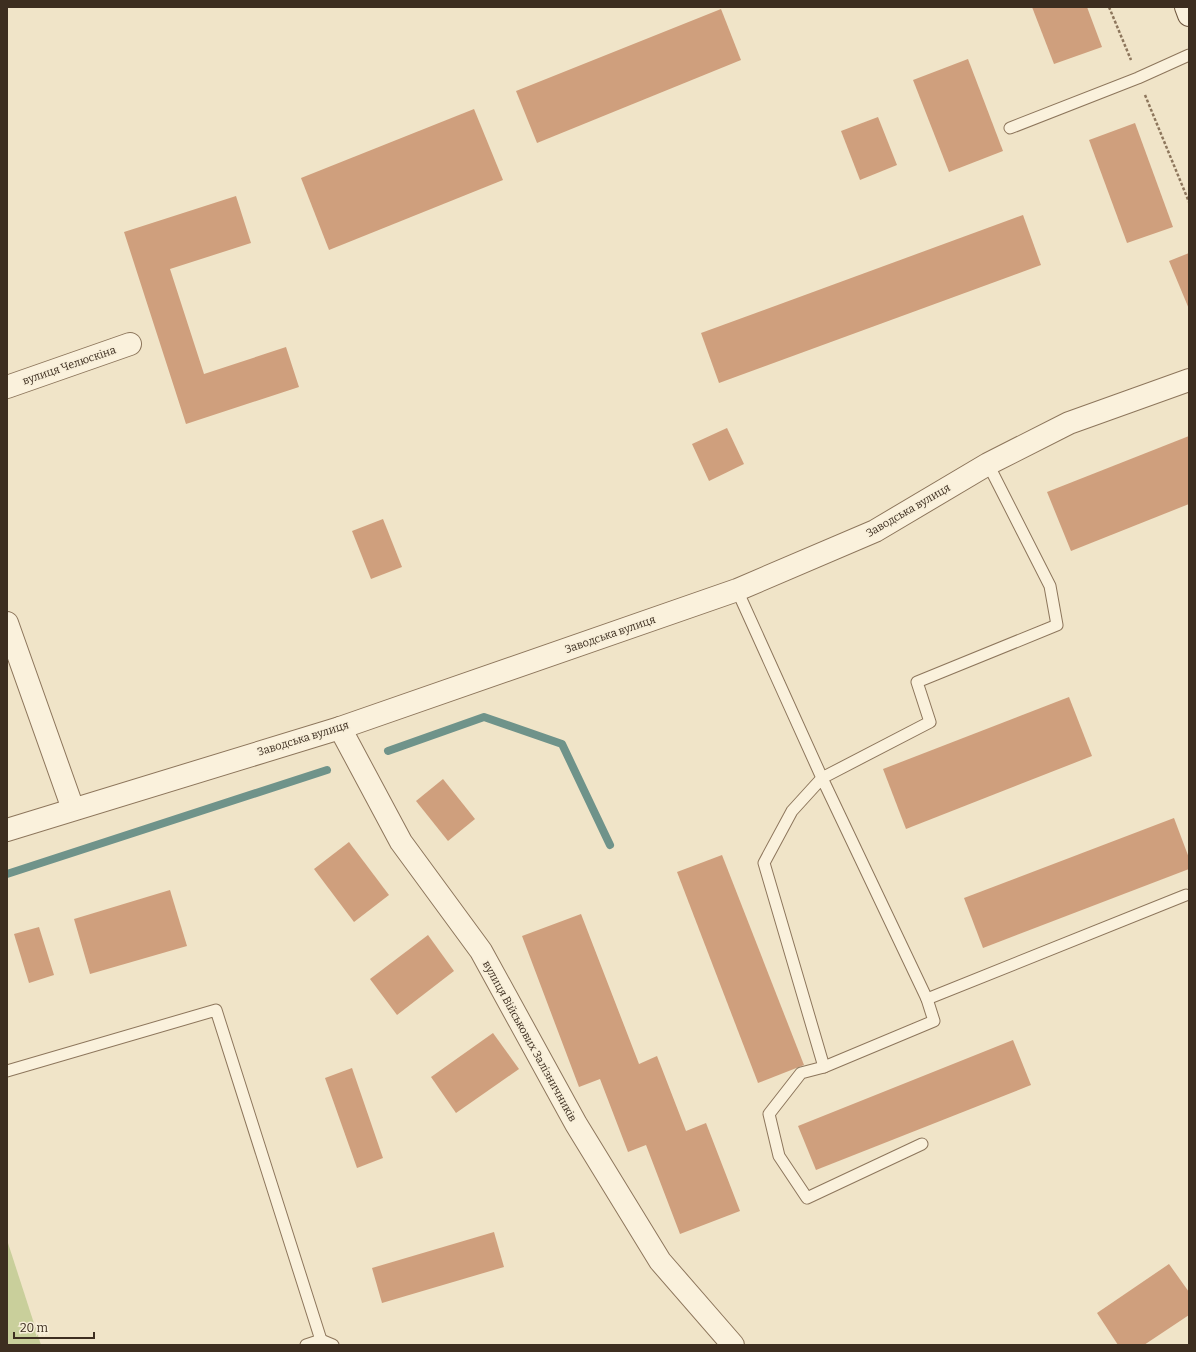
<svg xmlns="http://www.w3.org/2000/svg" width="1196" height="1352" viewBox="0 0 1196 1352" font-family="Bitter,serif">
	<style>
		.green { fill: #c9cf9b }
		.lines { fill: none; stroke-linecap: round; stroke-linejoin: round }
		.stream { stroke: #6f938a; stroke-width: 8 }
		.building { fill: #cf9f7d }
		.lane-casing { stroke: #8d765c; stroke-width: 13 }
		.street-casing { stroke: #8d765c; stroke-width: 24 }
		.secondary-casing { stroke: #6f573f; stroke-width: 24 }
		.path { stroke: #8d765c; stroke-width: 2.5; stroke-dasharray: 3 2; stroke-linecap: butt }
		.lane { stroke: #faf1dc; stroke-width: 11 }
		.street { stroke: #faf1dc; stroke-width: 22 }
		.secondary { stroke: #faf1dc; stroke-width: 22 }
		.labels { text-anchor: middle; stroke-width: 3; stroke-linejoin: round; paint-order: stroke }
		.street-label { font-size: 11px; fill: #3d2e20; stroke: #f7eed8 }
	</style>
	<rect width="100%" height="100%" fill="#f0e4c8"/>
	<!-- green -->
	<path class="green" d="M 7,1240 L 41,1345 L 7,1345 Z"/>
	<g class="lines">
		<!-- stream -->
		<g class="stream">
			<path d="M 388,751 L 484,717 L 562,744 L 610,845"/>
			<path d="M 7,874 L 327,770"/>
		</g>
	</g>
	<!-- building -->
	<g class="building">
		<path d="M 1032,7 L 1087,7 L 1102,47 L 1054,64 Z"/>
		<path d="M 721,9 L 741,60 L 537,143 L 516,91 Z"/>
		<path d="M 968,59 L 1003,151 L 949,172 L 913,80 Z"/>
		<path d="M 474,109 L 503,180 L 329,250 L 301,178 Z"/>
		<path d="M 878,117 L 897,165 L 860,180 L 841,131 Z"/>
		<path d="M 1135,123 L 1173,227 L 1127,243 L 1089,140 Z"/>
		<path d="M 236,196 L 251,243 L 170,269 L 204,374 L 286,347 L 299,387 L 186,424 L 124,232 Z"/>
		<path d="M 1023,215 L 1041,265 L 719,383 L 701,333 Z"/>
		<path d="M 1189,253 L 1189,309 L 1169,261 Z"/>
		<path d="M 727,428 L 744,464 L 709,481 L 692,444 Z"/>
		<path d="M 1189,436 L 1189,504 L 1071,551 L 1047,492 Z"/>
		<path d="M 383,519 L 402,567 L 371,579 L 352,531 Z"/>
		<path d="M 1069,697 L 1092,756 L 906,829 L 883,769 Z"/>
		<path d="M 443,779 L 475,819 L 448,841 L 416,801 Z"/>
		<path d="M 1174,818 L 1189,858 L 1189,869 L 983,948 L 964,898 Z"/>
		<path d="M 349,842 L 389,895 L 354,922 L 314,869 Z"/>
		<path d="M 722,855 L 804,1065 L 758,1083 L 677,872 Z"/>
		<path d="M 170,890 L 187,946 L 90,974 L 74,919 Z"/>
		<path d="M 581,914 L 639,1064 L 657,1056 L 686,1131 L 706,1123 L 740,1211 L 680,1234 L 646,1145 L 628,1152 L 600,1079 L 579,1087 L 522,936 Z"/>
		<path d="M 39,927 L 54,975 L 29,983 L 14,934 Z"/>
		<path d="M 428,935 L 454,971 L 397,1015 L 370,979 Z"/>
		<path d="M 493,1033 L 519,1069 L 456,1113 L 431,1077 Z"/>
		<path d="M 1013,1040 L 1031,1085 L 816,1170 L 798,1126 Z"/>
		<path d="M 352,1068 L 383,1158 L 357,1168 L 325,1078 Z"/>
		<path d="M 494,1232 L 504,1267 L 382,1303 L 372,1268 Z"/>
		<path d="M 1169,1264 L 1189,1292 L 1189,1315 L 1144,1345 L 1118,1345 L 1097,1313 Z"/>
	</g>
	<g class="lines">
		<!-- lane casing -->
		<g class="lane-casing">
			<g id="lane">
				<path d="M 1010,128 L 1138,78 L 1189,55"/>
				<path d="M 737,590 L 822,778 L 927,999 L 934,1021 L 824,1067 L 764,863 L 792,811 L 822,778 L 930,722 L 917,682 L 1057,625 L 1050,586 L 988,464"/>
				<path d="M 927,999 L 1186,895"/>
				<path d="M 824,1067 L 801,1073 L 769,1114 L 779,1156 L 807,1198 L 922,1144"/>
				<path d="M 7,1071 L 216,1010 L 321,1340 L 306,1345"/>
				<path d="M 321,1340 L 333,1345"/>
			</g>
		</g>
		<!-- street casing -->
		<g class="street-casing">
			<g id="street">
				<path d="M 7,387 L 130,344"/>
				<path d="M 7,623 L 73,809"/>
				<path d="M 340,728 L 401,842 L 481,951 L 576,1124 L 660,1261 L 733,1345"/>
				<path d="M 7,830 L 340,728 L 737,590 L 875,531 L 988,464 L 1069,423 L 1189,380"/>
			</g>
		</g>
		<!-- secondary casing -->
		<g class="secondary-casing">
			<path id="secondary" d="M 1186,7 L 1189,15"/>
		</g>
		<!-- path -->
		<g class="path">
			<path d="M 1109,7 L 1131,60"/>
			<path d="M 1145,95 L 1189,202"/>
		</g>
		<!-- lane -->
		<use href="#lane" class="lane"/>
		<!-- street -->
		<use href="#street" class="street"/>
		<!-- secondary -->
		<use href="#secondary" class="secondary"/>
	</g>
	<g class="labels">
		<!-- street labels -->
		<g class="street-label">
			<text transform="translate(69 365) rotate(-19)" y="4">вулиця Челюскіна</text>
			<text transform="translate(908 510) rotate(-30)" y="4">Заводська вулиця</text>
			<text transform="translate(610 634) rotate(-19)" y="4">Заводська вулиця</text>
			<text transform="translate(303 738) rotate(-17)" y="4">Заводська вулиця</text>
			<text transform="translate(530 1041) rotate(61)" y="4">вулиця Військових Залізничників</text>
		</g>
	</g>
	<!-- border -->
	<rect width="1196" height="1352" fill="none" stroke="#3d2e20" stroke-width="16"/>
	<!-- scale -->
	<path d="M14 1332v6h80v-6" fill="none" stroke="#3d2e20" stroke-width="2"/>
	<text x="20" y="1332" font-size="12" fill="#3d2e20" stroke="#f7eed8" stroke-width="3" paint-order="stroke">20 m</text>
</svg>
